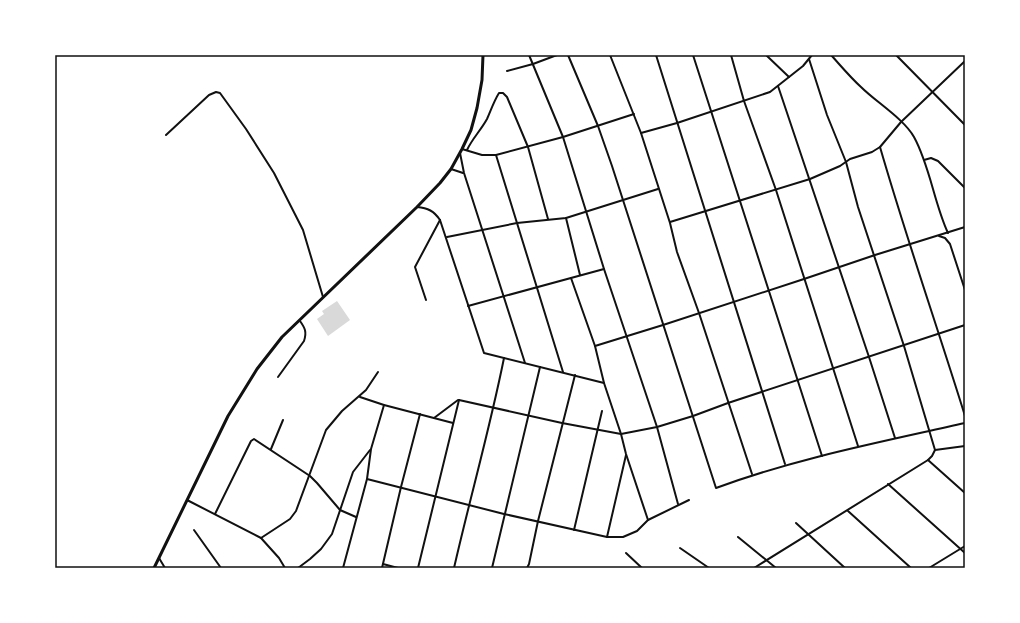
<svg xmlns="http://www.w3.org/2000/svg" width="1020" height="623" viewBox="0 0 1020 623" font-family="Lora,serif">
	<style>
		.water { fill: #d9d9d9 }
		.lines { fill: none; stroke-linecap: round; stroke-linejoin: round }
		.minor { stroke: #111; stroke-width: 2 }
		.secondary { stroke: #111; stroke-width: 3 }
		.neatline { fill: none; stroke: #111; stroke-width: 1.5 }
	</style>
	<rect width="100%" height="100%" fill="#fff"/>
	<!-- water -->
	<path class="water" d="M 337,301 L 350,320 L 328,336 L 317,319 L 324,314 L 322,311 Z"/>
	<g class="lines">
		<!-- minor -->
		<g class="minor">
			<path d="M 529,55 L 563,137 L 604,269 L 657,427 L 678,504"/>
			<path d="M 568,55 L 598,126 L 612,166 L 716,488 C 797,458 881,442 965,423"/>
			<path d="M 610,55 L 641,133 L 670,223 L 677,252 L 699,313 L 752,474"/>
			<path d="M 656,55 L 785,464"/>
			<path d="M 693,55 L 822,456"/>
			<path d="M 731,55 L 744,101 L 776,190 L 858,446"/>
			<path d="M 766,55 L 789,77"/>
			<path d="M 831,55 C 841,66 850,77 861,87 C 876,102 904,119 914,137 C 930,166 934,203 948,233"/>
			<path d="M 896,55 L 965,125"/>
			<path d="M 964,55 L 965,56"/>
			<path d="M 809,59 L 827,115 L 846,162 L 858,207 L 904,346 L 935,450"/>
			<path d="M 507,71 L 533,64 L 557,55"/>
			<path d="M 778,86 L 869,357 L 895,438"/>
			<path d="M 641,133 L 677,123 L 770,92 L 803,66 L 812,55"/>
			<path d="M 166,135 L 209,95 L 216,92 L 220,93 L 246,129 L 274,173 L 303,230 L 323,297"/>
			<path d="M 880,147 C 906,237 937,326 965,416"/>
			<path d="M 462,149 L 482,155 L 496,155 L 563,137 L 634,114"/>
			<path d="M 467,150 C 472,139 481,130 487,119 C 491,110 494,101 499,93 L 503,93 L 507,97 L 528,147 L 548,219"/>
			<path d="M 460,153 L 464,173 L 525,363"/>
			<path d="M 496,155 L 563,372"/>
			<path d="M 924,160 L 931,158 L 938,161 L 965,188"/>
			<path d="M 451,169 L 463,173"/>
			<path d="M 417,207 C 428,208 434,211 440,220 L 484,353 L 604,383"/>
			<path d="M 566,218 L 580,275"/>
			<path d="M 670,222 L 810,179 L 840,166 L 850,159 L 872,152 L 880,147 L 901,122 L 965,61"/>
			<path d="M 939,236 L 945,238 L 950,244 L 965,290"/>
			<path d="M 447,237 L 517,223 L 566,218 L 658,189"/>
			<path d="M 571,278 L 595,346 L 604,383 L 621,434 L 626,454 L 648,520"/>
			<path d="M 426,300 L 415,267 L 440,220"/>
			<path d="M 468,306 L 604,269"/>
			<path d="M 595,346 L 663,325 L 804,279 L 875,255 L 965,227"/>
			<path d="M 278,377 L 304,341 C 307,332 305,328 300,321"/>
			<path d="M 360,397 L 384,405 L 453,423"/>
			<path d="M 459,400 L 562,423 L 621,434 L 657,427 L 693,416 L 728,403 L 965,325"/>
			<path d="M 434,418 L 458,400"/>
			<path d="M 271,449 L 283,420"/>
			<path d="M 928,460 L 965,493"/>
			<path d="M 367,479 L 504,514 L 607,537 L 623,537 L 637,531 L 648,520 L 689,500"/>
			<path d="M 888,484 L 965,553"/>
			<path d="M 187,500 L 261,538 L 279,558 L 285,568"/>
			<path d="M 848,511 L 911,568"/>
			<path d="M 215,514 L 251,441 L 254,439 L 310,476 L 317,483 L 340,510 L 356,517"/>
			<path d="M 796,523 L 845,568"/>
			<path d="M 194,530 L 221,568"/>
			<path d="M 574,530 L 602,411"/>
			<path d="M 607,537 L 626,455"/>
			<path d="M 738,537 L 776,568"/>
			<path d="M 261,538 L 290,519 L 296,511 L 326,430 L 342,411 L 366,390 L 378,372"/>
			<path d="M 680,548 L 709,568"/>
			<path d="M 626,553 L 642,568"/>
			<path d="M 159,558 L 165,568"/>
			<path d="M 383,564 L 398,568"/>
			<path d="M 298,568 L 310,559 L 321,549 L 332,534 L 353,472 L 370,450"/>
			<path d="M 343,568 L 367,479 L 371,449 L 384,405"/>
			<path d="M 382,568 L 401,487 L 420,414"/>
			<path d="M 418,568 L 459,400"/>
			<path d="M 454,568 C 470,498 490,428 504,358"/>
			<path d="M 492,568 L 540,367"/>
			<path d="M 527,568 L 529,564 L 538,521 L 575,375"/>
			<path d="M 754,568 L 928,460 L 932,456 L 935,450 L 965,446"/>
			<path d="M 929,568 L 965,546"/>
		</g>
		<!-- secondary -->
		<path class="secondary" d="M 154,568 L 228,416 L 257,369 L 282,337 L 417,207 L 440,183 L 451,169 L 462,149 L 471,130 L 477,108 L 482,80 L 483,55"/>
	</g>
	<!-- border -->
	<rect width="1020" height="623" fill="none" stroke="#ffffff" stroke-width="112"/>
	<rect x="56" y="56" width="908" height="511" class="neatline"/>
</svg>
